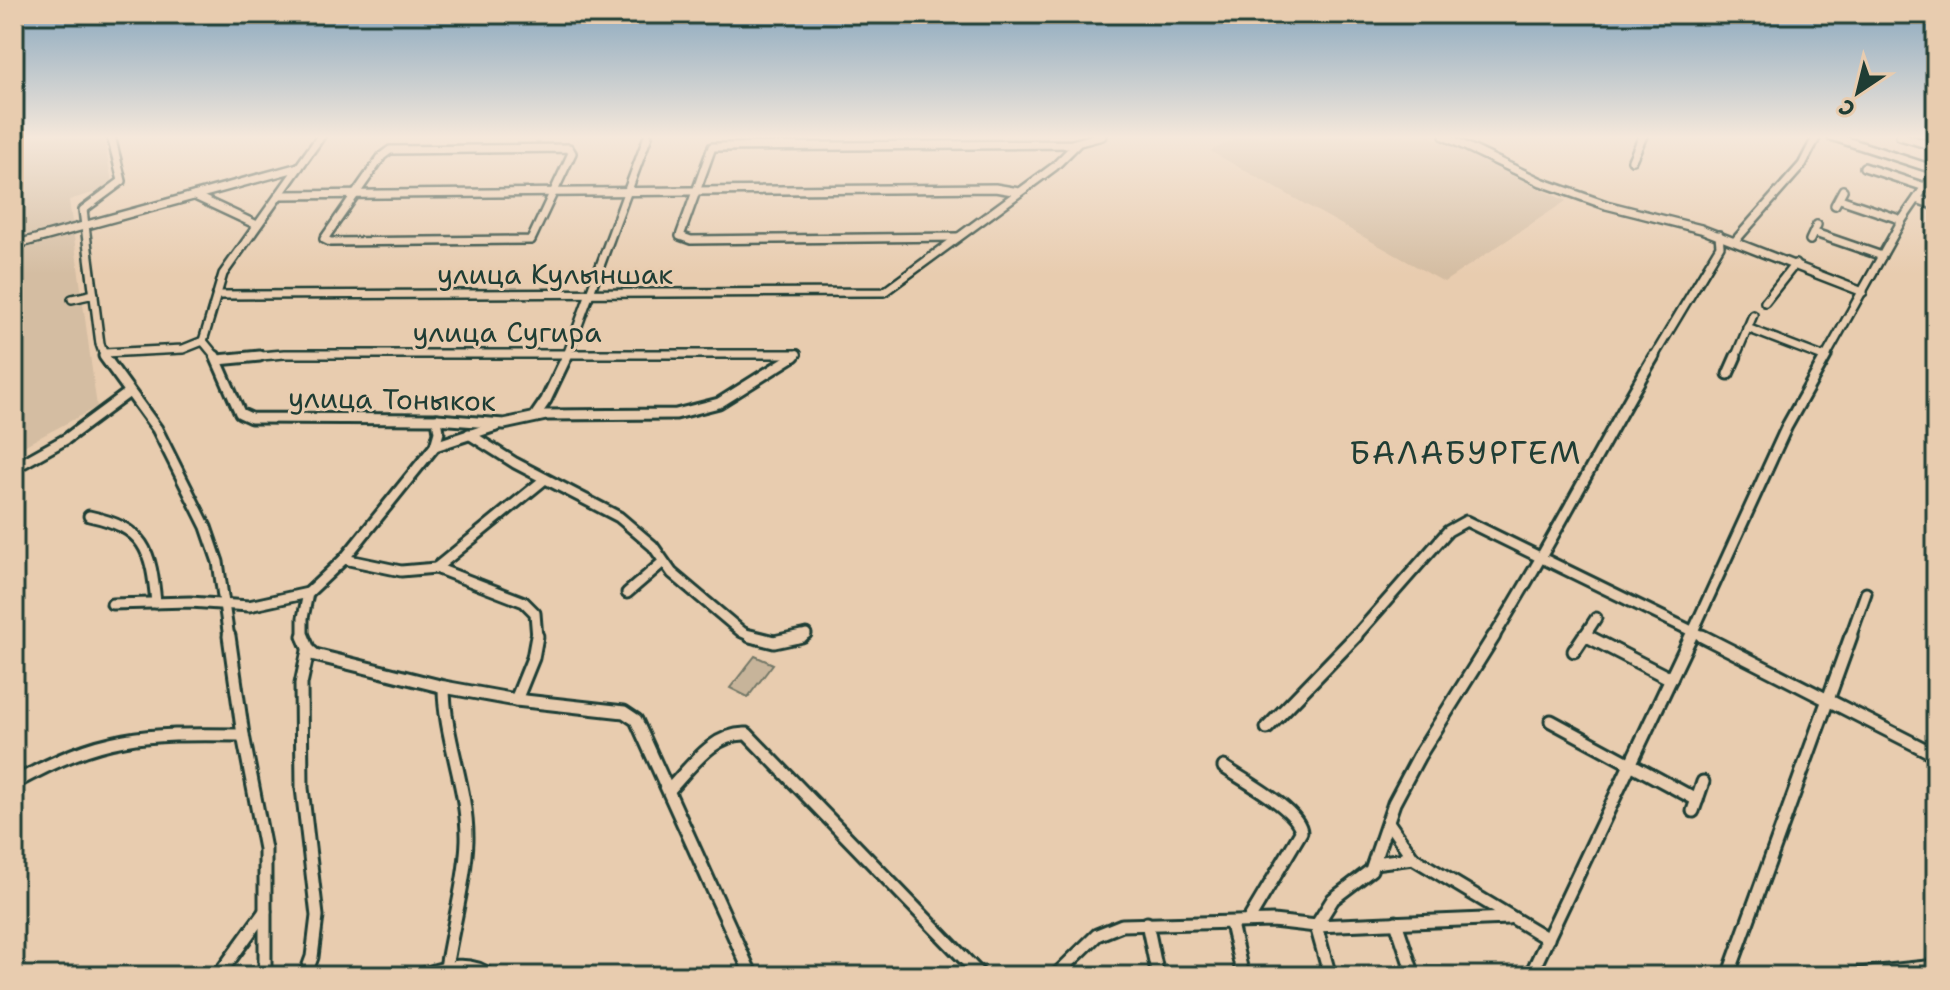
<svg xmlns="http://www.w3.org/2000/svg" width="1950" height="990" viewBox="0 0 1950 990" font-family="'Shantell Sans',sans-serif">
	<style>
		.built { fill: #d4bda2 }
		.green { fill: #c7b49a; stroke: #737867; stroke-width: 2 }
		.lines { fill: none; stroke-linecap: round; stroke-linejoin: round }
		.minor-far2-casing { stroke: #1f3d34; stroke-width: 12 }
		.minor-far1-casing { stroke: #1f3d34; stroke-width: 15 }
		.minor-casing { stroke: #1f3d34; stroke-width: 17 }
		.minor-far2 { stroke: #e8ccaf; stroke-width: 7 }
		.minor-far1 { stroke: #e8ccaf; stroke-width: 9 }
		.minor { stroke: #e8ccaf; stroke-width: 11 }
		.labels { text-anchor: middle; stroke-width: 6; stroke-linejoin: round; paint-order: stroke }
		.street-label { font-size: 28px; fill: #1f3d34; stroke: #e8ccaf }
		.quarter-label { font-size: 32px; letter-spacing: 2px; fill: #1f3d34; stroke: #e8ccaf }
	</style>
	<rect width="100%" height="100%" fill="#e8ccaf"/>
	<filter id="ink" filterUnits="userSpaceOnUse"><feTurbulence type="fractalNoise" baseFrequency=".0125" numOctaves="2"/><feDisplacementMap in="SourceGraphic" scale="16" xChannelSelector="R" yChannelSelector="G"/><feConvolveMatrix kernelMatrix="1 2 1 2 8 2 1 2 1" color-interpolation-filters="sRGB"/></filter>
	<g filter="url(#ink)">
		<!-- built -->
		<g class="built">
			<path d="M 14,136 L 103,136 L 113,187 L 69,200 L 97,407 L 14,451 Z"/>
			<path d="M 1242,136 L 1431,136 L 1566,201 L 1444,282 L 1210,151 Z"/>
		</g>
		<!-- green -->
		<path class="green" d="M 755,656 L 773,664 L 748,697 L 730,688 Z"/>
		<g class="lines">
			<!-- minor-far2 casing -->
			<g class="minor-far2-casing">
				<g id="minor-far2">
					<path d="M 1444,136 L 1541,182 L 1606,205 L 1701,229 L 1863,292"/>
					<path d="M 1831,136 L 1936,170"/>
					<path d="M 1900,136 L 1936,147"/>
					<path d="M 569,148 L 572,153 L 531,240 L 330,242 L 324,239 L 382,156 L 390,150 Z"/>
					<path d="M 1632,160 L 1643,136"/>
					<path d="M 1864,167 L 1925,187"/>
					<path d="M 279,195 L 995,188 L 1019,192"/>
					<path d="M 195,196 L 257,225"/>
					<path d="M 1840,199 L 1902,220"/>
					<path d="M 1917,199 L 1936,206"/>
					<path d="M 1835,205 L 1843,190"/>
					<path d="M 1815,233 L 1882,256"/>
					<path d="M 958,237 L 691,240 L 680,236 L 712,147 L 1072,144 L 1102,136"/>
					<path d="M 1810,240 L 1817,225"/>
					<path d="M 1735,241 L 1802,165 L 1817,136"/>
					<path d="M 14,245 L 299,167"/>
					<path d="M 219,295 L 884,292 L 1054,167 L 1077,144"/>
					<path d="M 72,299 L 94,294"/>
					<path d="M 1765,302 L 1795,264"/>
					<path d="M 1747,328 L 1823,357"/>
					<path d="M 203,341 L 217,358"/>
					<path d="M 203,341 L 223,274 L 321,136"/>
					<path d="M 104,353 L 183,349 L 203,341"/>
					<path d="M 105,358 L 100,344 L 83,210 L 122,181 L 111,136"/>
					<path d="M 238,358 L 284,354 L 797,354"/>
					<path d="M 566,358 L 648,136"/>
					<path d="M 790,358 L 797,354"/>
					<path d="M 1653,358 L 1720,246 L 1719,235"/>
					<path d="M 1735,358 L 1753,315"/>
					<path d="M 1825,358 L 1902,220 L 1936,171"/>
				</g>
			</g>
			<!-- minor-far1 casing -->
			<g class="minor-far1-casing">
				<g id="minor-far1">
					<path d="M 104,356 L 157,429 L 206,527 L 218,562 L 229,638"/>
					<path d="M 215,356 L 240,413 L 251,418 L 437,419 L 504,424 L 546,415 L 676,414 L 719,403 L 794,356"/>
					<path d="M 218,360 L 260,356"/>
					<path d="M 1728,374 L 1736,356"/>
					<path d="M 535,416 L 546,400 L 567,356"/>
					<path d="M 469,434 L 515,463 L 619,517 L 653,546 L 672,573 L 742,632 L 755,638"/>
					<path d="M 435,446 L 496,426"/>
					<path d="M 14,468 L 66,439 L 128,393"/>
					<path d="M 89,516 C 145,528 151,549 156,603"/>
					<path d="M 344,559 L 401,571 L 436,568 L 524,602 L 535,613 L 537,638"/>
					<path d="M 436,568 L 545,479"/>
					<path d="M 627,593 L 663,562"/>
					<path d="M 112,604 L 190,602 L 249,606 L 308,593 L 344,559 L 435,446 L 439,432 L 437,419"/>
					<path d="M 1585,635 L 1591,638"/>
					<path d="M 303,638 L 303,618 L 308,593"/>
					<path d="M 797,638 L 806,634"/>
					<path d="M 1354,638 L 1448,531 L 1466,521 L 1706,638"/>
					<path d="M 1493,638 C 1551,546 1599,449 1654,356"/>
					<path d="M 1583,638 L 1596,618"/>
					<path d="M 1690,638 L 1787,426 L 1826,356"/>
					<path d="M 1850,638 L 1866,593"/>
				</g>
			</g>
			<!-- minor casing -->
			<g class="minor-casing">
				<g id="minor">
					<path d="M 229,636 L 243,735 L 265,849 L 265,976"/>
					<path d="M 303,636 L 309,650 L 315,655 L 444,687 L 516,700 L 624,712 L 636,720 L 752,976"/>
					<path d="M 750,636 L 774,642 L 802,636"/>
					<path d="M 1587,636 L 1671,679"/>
					<path d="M 1702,636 L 1936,755"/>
					<path d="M 1574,651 L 1584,636"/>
					<path d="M 444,687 C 444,738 468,788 467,840 C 466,878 452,929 446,968"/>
					<path d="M 516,700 L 533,658 L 537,636"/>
					<path d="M 1551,721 L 1697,800"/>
					<path d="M 1267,728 L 1356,636"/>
					<path d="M 1224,767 C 1243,780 1300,810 1301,832 L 1248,921"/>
					<path d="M 14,783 C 105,733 142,734 243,735"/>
					<path d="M 669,790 C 690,768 714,732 747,734 L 981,976"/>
					<path d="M 1693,811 L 1703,782"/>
					<path d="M 1388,822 L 1413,858 L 1548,939"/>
					<path d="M 1374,863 L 1413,858"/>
					<path d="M 1396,922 L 1414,976"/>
					<path d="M 1147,923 L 1158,976"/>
					<path d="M 1231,924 L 1243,976"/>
					<path d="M 218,976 L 265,911"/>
					<path d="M 305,976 L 312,957 L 317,916 L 302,788 L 301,684 L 308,651"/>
					<path d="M 417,976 C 441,969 468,958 490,976"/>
					<path d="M 1055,976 L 1097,935 L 1122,925 L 1273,921 L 1316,926 L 1508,918"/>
					<path d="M 1330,976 L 1316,926 L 1333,899 L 1371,870 L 1394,803 L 1419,756 L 1494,636"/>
					<path d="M 1530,976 L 1691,636"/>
					<path d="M 1728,976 L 1851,636"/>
					<path d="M 1840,976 L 1936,966"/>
				</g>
			</g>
			<!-- minor-far2 -->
			<use href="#minor-far2" class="minor-far2"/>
			<!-- minor-far1 -->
			<use href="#minor-far1" class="minor-far1"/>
			<!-- minor -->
			<use href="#minor" class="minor"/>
		</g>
	</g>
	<!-- sky -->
	<linearGradient id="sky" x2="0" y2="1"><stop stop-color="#88a7be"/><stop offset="0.5" stop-color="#f5e8db"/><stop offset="1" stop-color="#f5e8db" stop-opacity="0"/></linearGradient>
	<rect width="1950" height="274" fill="url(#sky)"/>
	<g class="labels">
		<!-- street labels -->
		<g class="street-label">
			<text x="555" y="284">улица Кулыншак</text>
			<text x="507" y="342">улица Сугира</text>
			<text transform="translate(392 399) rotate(1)" y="10">улица Тоныкок</text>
		</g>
		<!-- quarter labels -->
		<g class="quarter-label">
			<text x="1466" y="464">БАЛАБУРГЕМ</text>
		</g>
	</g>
	<!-- margin -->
	<rect width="1950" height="990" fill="none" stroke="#e8ccaf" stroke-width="48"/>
	<rect x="24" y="24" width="1902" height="942" fill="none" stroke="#1f3d34" stroke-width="3" filter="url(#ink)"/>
	<!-- north arrow -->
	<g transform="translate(1858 92) rotate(215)" stroke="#e8ccaf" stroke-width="6" paint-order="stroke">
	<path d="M0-6L14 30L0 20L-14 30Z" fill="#1f3d34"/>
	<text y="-12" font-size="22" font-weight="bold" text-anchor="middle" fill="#1f3d34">С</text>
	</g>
</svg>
